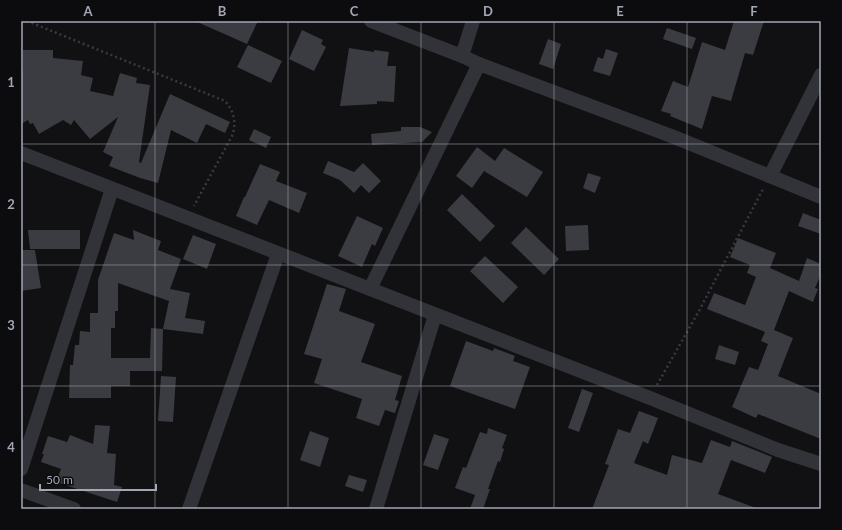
<svg xmlns="http://www.w3.org/2000/svg" width="842" height="530" viewBox="0 0 842 530" font-family="Lato,sans-serif">
	<style>
		.building { fill: #3a3c41; fill-rule: evenodd }
		.lines { fill: none; stroke-linecap: round; stroke-linejoin: round }
		.path { stroke: #383a40; stroke-width: 2.5; stroke-dasharray: 2 3; stroke-linecap: butt }
		.minor { stroke: #323338; stroke-width: 14 }
		.grid { fill: none; stroke: #a1a7b5; stroke-width: 1; stroke-opacity: 0.55 }
		.neatline { fill: none; stroke: #a1a7b5; stroke-width: 1.5 }
		.grid-label { font-size: 13px; text-anchor: middle; font-weight: bold; fill: #a1a7b5 }
	</style>
	<rect width="100%" height="100%" fill="#111113"/>
	<!-- building -->
	<g class="building">
		<path d="M 195,21 L 258,21 L 247,44 Z"/>
		<path d="M 734,21 L 764,21 L 753,55 L 745,53 L 731,101 L 712,96 L 702,129 L 670,116 L 671,114 L 661,111 L 673,81 L 688,87 L 702,42 L 725,50 Z"/>
		<path d="M 667,28 L 696,38 L 692,49 L 663,39 Z"/>
		<path d="M 302,30 L 323,40 L 321,44 L 326,47 L 314,71 L 289,59 Z"/>
		<path d="M 548,39 L 561,44 L 553,69 L 539,64 Z"/>
		<path d="M 248,45 L 282,61 L 271,83 L 237,67 Z"/>
		<path d="M 349,48 L 374,52 L 374,50 L 389,52 L 387,66 L 396,66 L 394,102 L 377,101 L 377,104 L 340,106 Z"/>
		<path d="M 606,49 L 618,53 L 610,76 L 593,71 L 598,57 L 603,59 Z"/>
		<path d="M 23,50 L 53,50 L 53,58 L 83,61 L 81,75 L 93,78 L 90,91 L 113,96 L 120,73 L 137,78 L 136,83 L 150,85 L 139,162 L 141,163 L 170,94 L 230,122 L 225,133 L 206,124 L 197,143 L 171,130 L 158,183 L 140,178 L 109,166 L 113,157 L 103,152 L 118,117 L 90,139 L 74,120 L 71,125 L 63,120 L 39,134 L 33,123 L 30,124 L 28,120 L 21,124 L 21,69 L 23,71 Z"/>
		<path d="M 401,127 L 420,127 L 432,132 L 422,142 L 372,145 L 371,134 L 401,131 Z"/>
		<path d="M 254,129 L 271,137 L 266,148 L 249,140 Z"/>
		<path d="M 477,147 L 495,161 L 504,148 L 543,172 L 527,197 L 484,171 L 472,188 L 456,176 Z"/>
		<path d="M 328,161 L 354,172 L 363,163 L 381,181 L 369,193 L 361,185 L 354,193 L 340,180 L 323,173 Z"/>
		<path d="M 260,164 L 280,172 L 276,181 L 307,193 L 299,213 L 269,200 L 257,225 L 236,216 L 244,197 L 245,197 Z"/>
		<path d="M 588,173 L 601,177 L 595,193 L 583,188 Z"/>
		<path d="M 462,194 L 495,226 L 480,242 L 447,210 Z"/>
		<path d="M 803,213 L 821,220 L 821,234 L 798,226 Z"/>
		<path d="M 357,216 L 383,228 L 375,246 L 372,244 L 362,267 L 338,256 Z"/>
		<path d="M 588,225 L 589,250 L 566,251 L 565,226 Z"/>
		<path d="M 526,227 L 559,259 L 544,275 L 511,243 Z"/>
		<path d="M 28,230 L 80,230 L 80,249 L 30,249 Z"/>
		<path d="M 133,230 L 161,241 L 158,250 L 181,259 L 170,289 L 190,293 L 185,318 L 205,321 L 203,334 L 163,329 L 162,371 L 130,371 L 130,386 L 111,386 L 111,398 L 69,398 L 70,365 L 73,365 L 75,345 L 79,345 L 80,331 L 90,332 L 90,313 L 98,313 L 98,280 L 114,233 L 134,240 ZM 118,283 L 169,301 L 163,329 L 151,328 L 150,358 L 111,358 L 111,328 L 115,328 L 115,311 L 118,311 Z"/>
		<path d="M 193,235 L 216,244 L 207,269 L 183,259 Z"/>
		<path d="M 738,238 L 776,253 L 770,268 L 799,281 L 807,258 L 821,264 L 821,274 L 815,288 L 818,289 L 813,302 L 789,291 L 774,330 L 793,338 L 778,376 L 821,394 L 821,439 L 758,414 L 756,418 L 732,407 L 749,367 L 758,370 L 768,344 L 761,341 L 765,332 L 707,309 L 714,293 L 745,305 L 756,277 L 747,273 L 750,265 L 730,257 Z"/>
		<path d="M 21,250 L 35,250 L 41,288 L 21,291 Z"/>
		<path d="M 485,256 L 518,287 L 503,303 L 470,271 Z"/>
		<path d="M 327,284 L 346,289 L 339,311 L 375,324 L 361,362 L 402,376 L 395,400 L 399,401 L 395,413 L 385,410 L 379,426 L 356,418 L 362,399 L 314,383 L 322,359 L 304,354 Z"/>
		<path d="M 466,341 L 493,351 L 494,348 L 515,356 L 513,361 L 530,367 L 515,409 L 450,386 Z"/>
		<path d="M 719,345 L 739,352 L 735,365 L 715,359 Z"/>
		<path d="M 161,376 L 176,377 L 173,422 L 158,421 Z"/>
		<path d="M 582,389 L 593,393 L 579,432 L 568,428 Z"/>
		<path d="M 639,411 L 658,418 L 648,444 L 643,441 L 634,463 L 667,475 L 672,455 L 702,463 L 711,440 L 730,447 L 732,441 L 772,457 L 765,473 L 731,460 L 718,494 L 756,508 L 755,509 L 592,509 L 609,465 L 605,464 L 618,429 L 630,433 Z"/>
		<path d="M 95,425 L 110,426 L 107,453 L 116,454 L 114,485 L 122,487 L 117,502 L 56,482 L 61,469 L 41,462 L 44,454 L 42,454 L 48,436 L 67,442 L 70,435 L 93,444 Z"/>
		<path d="M 488,428 L 507,435 L 502,448 L 504,449 L 500,462 L 498,461 L 488,489 L 490,489 L 483,509 L 470,509 L 475,495 L 455,488 L 463,467 L 466,468 L 480,432 L 487,434 Z"/>
		<path d="M 310,431 L 329,438 L 320,467 L 300,460 Z"/>
		<path d="M 434,434 L 449,439 L 438,470 L 423,465 Z"/>
		<path d="M 349,475 L 367,480 L 363,492 L 345,486 Z"/>
	</g>
	<g class="lines">
		<!-- path -->
		<g class="path">
			<path d="M 27,21 L 225,101 C 234,111 236,121 233,134 L 194,206"/>
			<path d="M 657,385 L 700,309 L 763,189"/>
		</g>
		<!-- minor -->
		<g class="minor">
			<path d="M 371,21 L 462,56 L 479,64 L 674,137 L 821,197"/>
			<path d="M 462,56 L 473,21"/>
			<path d="M 21,153 L 650,398 L 778,450 L 821,464"/>
			<path d="M 770,176 L 821,75"/>
			<path d="M 370,289 L 479,64"/>
			<path d="M 21,469 L 112,189"/>
			<path d="M 21,490 L 74,509"/>
			<path d="M 189,509 L 278,254"/>
			<path d="M 376,509 L 435,315"/>
		</g>
	</g>
	<!-- grid -->
	<path class="grid" d="M 155,21 L 155,509M 288,21 L 288,509M 421,21 L 421,509M 554,21 L 554,509M 687,21 L 687,509M 21,144 L 821,144M 21,265 L 821,265M 21,386 L 821,386"/>
	<!-- border -->
	<rect width="842" height="530" fill="none" stroke="#0c0c0e" stroke-width="44"/>
	<!-- scale -->
	<path d="M40 484v6h116v-6" fill="none" stroke="#a1a7b5" stroke-width="2"/>
	<text x="46" y="484" font-size="12" fill="#a1a7b5" stroke="#0c0c0e" stroke-width="3" paint-order="stroke">50 m</text>
	<rect x="22" y="22" width="798" height="486" class="neatline"/>
	<g class="grid-label">
		<text x="88" y="16">A</text>
		<text x="222" y="16">B</text>
		<text x="354" y="16">C</text>
		<text x="488" y="16">D</text>
		<text x="620" y="16">E</text>
		<text x="754" y="16">F</text>
		<text x="11" y="87">1</text>
		<text x="11" y="209">2</text>
		<text x="11" y="330">3</text>
		<text x="11" y="452">4</text>
	</g>
</svg>
